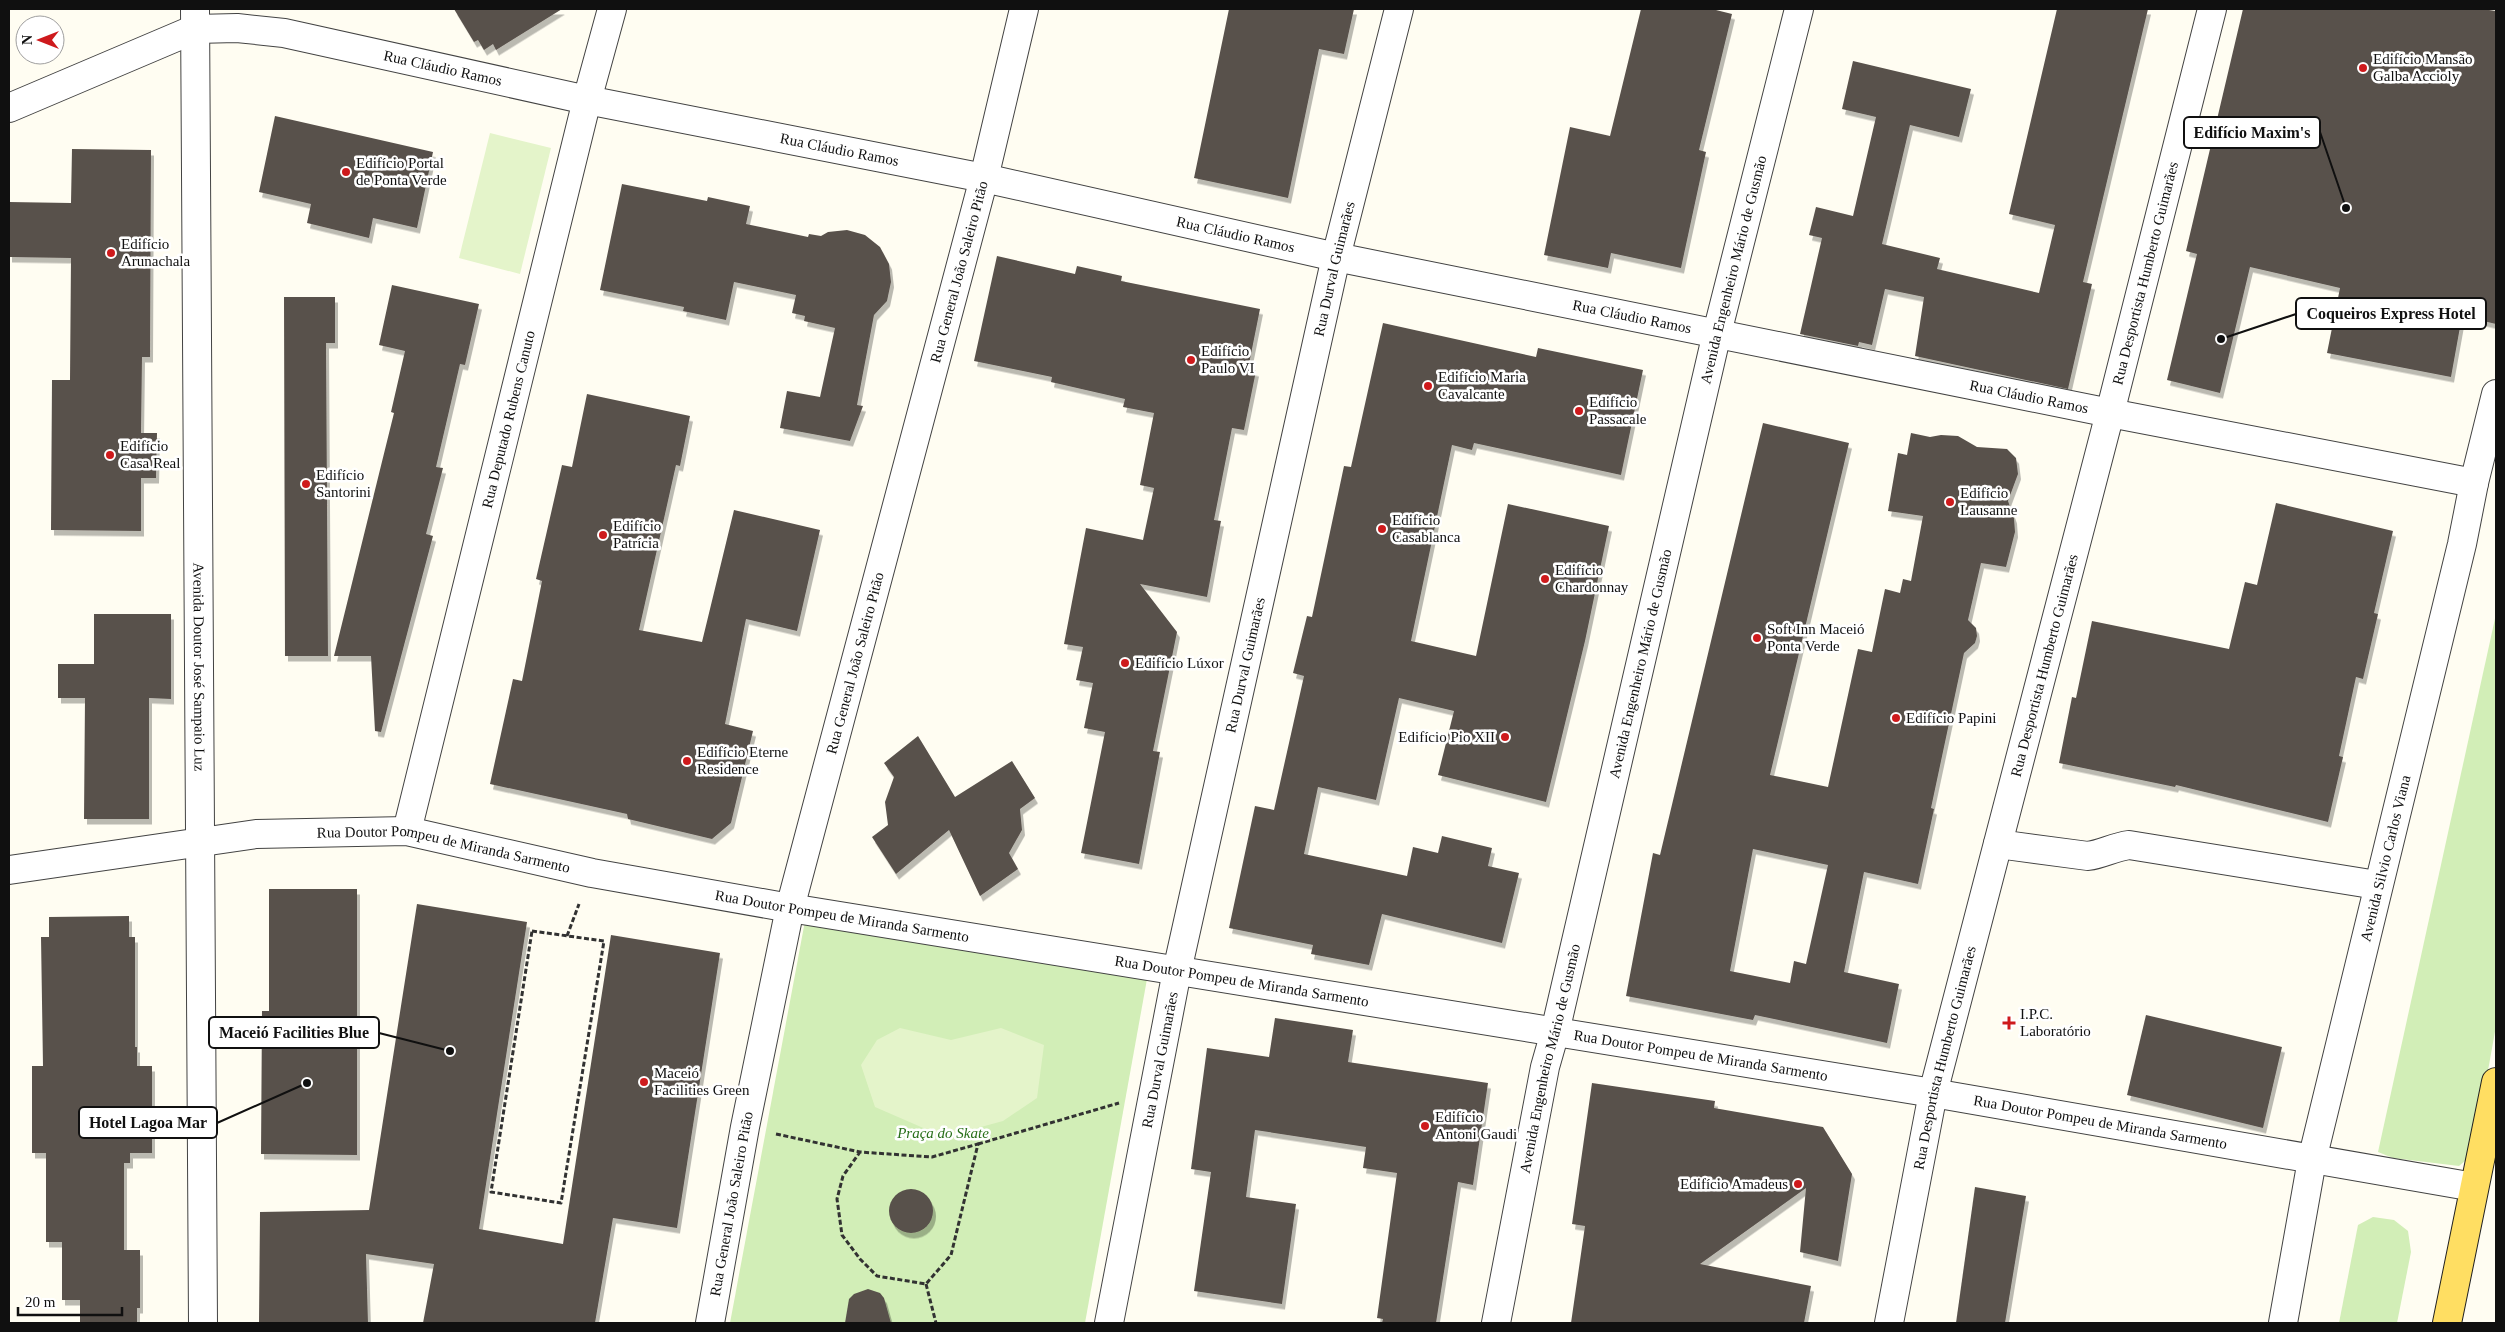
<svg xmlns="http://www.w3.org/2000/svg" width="2505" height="1332" viewBox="0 0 2505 1332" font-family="Georgia,serif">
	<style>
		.green { fill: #d2eeb7 }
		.pitch { fill: #e4f4ca }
		.building { fill: #59514b; fill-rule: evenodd; filter: url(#shadow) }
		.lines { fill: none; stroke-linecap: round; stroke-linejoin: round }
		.minor-casing { stroke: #434343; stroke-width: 30 }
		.major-casing { stroke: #212121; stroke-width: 30 }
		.path { stroke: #323232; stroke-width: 3; stroke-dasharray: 5 2.5; stroke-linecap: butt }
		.minor { stroke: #fff; stroke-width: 28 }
		.major { stroke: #ffde62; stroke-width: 28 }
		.poi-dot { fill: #ce1a1c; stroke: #fff; stroke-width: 2 }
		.labels { text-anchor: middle; stroke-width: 5; stroke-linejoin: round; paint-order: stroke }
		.poi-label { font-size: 15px; fill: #101010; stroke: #fff; text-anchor: start }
		.street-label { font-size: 15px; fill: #101010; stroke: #fff }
		.park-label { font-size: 15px; font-style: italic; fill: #286f19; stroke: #fff }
		.leader { fill: none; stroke: #101010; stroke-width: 2 }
		.callout-dot { fill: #101010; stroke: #fff; stroke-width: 2 }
		.callout { fill: #fff; stroke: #101010; stroke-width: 2 }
		.callout-label { font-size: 16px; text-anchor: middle; font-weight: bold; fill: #101010 }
	</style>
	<defs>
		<filter id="shadow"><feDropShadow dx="3" dy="5.5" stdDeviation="0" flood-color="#0004"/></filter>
	</defs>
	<rect width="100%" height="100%" fill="#fffdf2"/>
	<!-- green -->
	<g class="green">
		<path d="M 2496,614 L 2496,1026 L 2473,1154 L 2459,1166 L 2393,1158 L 2378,1152 Z"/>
		<path d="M 805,921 L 1147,979 L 1085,1323 L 730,1323 Z"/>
		<path d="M 2373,1217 L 2394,1220 L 2408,1231 L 2411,1252 L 2397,1323 L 2339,1323 L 2358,1225 Z"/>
	</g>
	<!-- pitch -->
	<g class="pitch">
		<path d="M 490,133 L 551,148 L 520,274 L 459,258 Z"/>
		<path d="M 900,1028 L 951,1040 L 1001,1028 L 1044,1045 L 1037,1098 L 1003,1121 L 944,1137 L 875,1107 L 861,1065 L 877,1040 Z"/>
	</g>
	<!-- building -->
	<g class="building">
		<path d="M 454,9 L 562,9 L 496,50 L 493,44 L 484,50 L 478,40 L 474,42 Z"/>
		<path d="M 1229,9 L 1354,9 L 1344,54 L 1319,49 L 1288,198 L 1194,178 Z"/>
		<path d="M 1641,9 L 1712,9 L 1732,14 L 1699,150 L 1706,152 L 1681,268 L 1611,253 L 1608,268 L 1544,255 L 1570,127 L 1610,136 Z"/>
		<path d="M 2057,9 L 2148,9 L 2083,282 L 2092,284 L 2068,389 L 1915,356 L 1924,297 L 1885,289 L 1872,345 L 1859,342 L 1858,346 L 1800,334 L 1822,238 L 1809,235 L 1816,207 L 1853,216 L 1876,117 L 1842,109 L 1853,61 L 1971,89 L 1959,137 L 1910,125 L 1882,244 L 1940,258 L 1937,269 L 2039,293 L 2055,225 L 2009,214 Z"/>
		<path d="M 2243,9 L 2482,9 L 2496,11 L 2496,324 L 2462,316 L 2451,377 L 2327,353 L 2340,288 L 2250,267 L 2220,393 L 2167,380 L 2197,254 L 2186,251 Z"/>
		<path d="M 275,116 L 433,152 L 417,228 L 373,218 L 369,238 L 307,223 L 311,204 L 259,192 Z"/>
		<path d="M 72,149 L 151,150 L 150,357 L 142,357 L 141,433 L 157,433 L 156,478 L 141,478 L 141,531 L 51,530 L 52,380 L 70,380 L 71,258 L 9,257 L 9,202 L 71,203 Z"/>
		<path d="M 622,184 L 707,201 L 708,197 L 750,206 L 746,224 L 808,237 L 809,234 L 821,236 L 828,232 L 847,230 L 865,235 L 880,247 L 889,264 L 891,282 L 887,301 L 874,315 L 857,405 L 863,406 L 850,441 L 780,428 L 787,391 L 820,397 L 835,328 L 804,321 L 805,316 L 792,313 L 796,295 L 734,282 L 726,320 L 683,311 L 684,307 L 600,290 Z"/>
		<path d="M 997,256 L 1075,274 L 1077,266 L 1122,276 L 1121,281 L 1260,309 L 1248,369 L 1256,371 L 1244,430 L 1232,428 L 1214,520 L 1221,521 L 1207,597 L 1140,584 L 1177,632 L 1153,751 L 1160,752 L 1139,864 L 1081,853 L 1105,732 L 1084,728 L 1093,683 L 1076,680 L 1083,647 L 1064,644 L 1086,528 L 1143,540 L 1154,488 L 1140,485 L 1154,413 L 1123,407 L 1125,399 L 1051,382 L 1052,377 L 974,361 Z"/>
		<path d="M 392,285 L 479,304 L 465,365 L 460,364 L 436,467 L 443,468 L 426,534 L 433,536 L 381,732 L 375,731 L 371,656 L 334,656 L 394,413 L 391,412 L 405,351 L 379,345 Z"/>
		<path d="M 284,297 L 335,297 L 335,343 L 326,343 L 328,656 L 285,656 Z"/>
		<path d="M 1383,323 L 1536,357 L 1538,348 L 1643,370 L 1621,475 L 1474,443 L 1472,450 L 1452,445 L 1411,641 L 1476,656 L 1508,504 L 1609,526 L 1585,641 L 1546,802 L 1438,775 L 1454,711 L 1399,698 L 1376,800 L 1318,787 L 1304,854 L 1407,876 L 1413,847 L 1438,853 L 1442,836 L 1492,848 L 1488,866 L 1519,873 L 1502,943 L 1382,914 L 1369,965 L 1311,954 L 1313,945 L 1229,928 L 1255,806 L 1274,810 L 1304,676 L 1293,673 L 1307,616 L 1312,617 L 1344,466 L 1351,467 Z"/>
		<path d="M 587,394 L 690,416 L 680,466 L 676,465 L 639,630 L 702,642 L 734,510 L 820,530 L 797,631 L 746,619 L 725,724 L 753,731 L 731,823 L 712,839 L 628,819 L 627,814 L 490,784 L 513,679 L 522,681 L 542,581 L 536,579 L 562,465 L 572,467 Z"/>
		<path d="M 1763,423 L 1849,443 L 1770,775 L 1828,787 L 1858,649 L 1872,652 L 1885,589 L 1900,593 L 1903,579 L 1911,581 L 1923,516 L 1888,511 L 1898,453 L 1907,455 L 1911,433 L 1930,437 L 1941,435 L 1958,436 L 1977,447 L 2007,449 L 2016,458 L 2018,474 L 2008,501 L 2014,518 L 2015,532 L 2006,567 L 1981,563 L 1968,620 L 1976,628 L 1977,636 L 1975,643 L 1964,653 L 1931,808 L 1934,809 L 1918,884 L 1864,872 L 1844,972 L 1899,984 L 1887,1043 L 1755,1015 L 1753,1020 L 1626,996 L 1653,853 L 1660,855 ZM 1753,849 L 1828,865 L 1806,964 L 1794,961 L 1790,983 L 1730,971 Z"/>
		<path d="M 2276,503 L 2393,531 L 2374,613 L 2378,614 L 2363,679 L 2356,677 L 2339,756 L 2343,757 L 2328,822 L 2176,785 L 2175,787 L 2059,763 L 2072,697 L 2076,698 L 2092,621 L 2229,649 L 2245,582 L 2257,585 Z"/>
		<path d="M 94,614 L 171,614 L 171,699 L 149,698 L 149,819 L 84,819 L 85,698 L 58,698 L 58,664 L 94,664 Z"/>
		<path d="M 918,736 L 955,797 L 1012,761 L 1035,798 L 1020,809 L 1022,830 L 1009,853 L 1018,869 L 980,896 L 949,830 L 896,874 L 872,837 L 888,825 L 885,802 L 894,777 L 884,763 Z"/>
		<path d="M 269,889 L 357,889 L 357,1155 L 261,1154 L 262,1011 L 269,1011 Z"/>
		<path d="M 417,904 L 527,922 L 479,1229 L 563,1244 L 611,935 L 720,953 L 677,1228 L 613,1218 L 595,1323 L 423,1323 L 434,1264 L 366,1254 L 368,1323 L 259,1323 L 260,1212 L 369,1210 Z"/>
		<path d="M 129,916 L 129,937 L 135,937 L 135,1047 L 137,1047 L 137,1066 L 152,1066 L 152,1153 L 130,1153 L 130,1163 L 124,1163 L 124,1250 L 140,1250 L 140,1308 L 137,1308 L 137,1323 L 80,1323 L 80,1300 L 62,1300 L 62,1242 L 46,1242 L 46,1153 L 32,1153 L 32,1066 L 43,1066 L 41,937 L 49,937 L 49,917 Z"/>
		<path d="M 2146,1015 L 2282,1047 L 2263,1128 L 2127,1095 Z"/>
		<path d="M 1275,1018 L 1353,1030 L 1348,1062 L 1488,1083 L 1473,1185 L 1458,1182 L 1436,1323 L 1382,1323 L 1383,1319 L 1377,1318 L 1397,1173 L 1363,1168 L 1366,1147 L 1255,1130 L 1246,1197 L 1296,1204 L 1282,1304 L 1194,1291 L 1211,1172 L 1191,1169 L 1207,1048 L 1269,1057 Z"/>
		<path d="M 1592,1083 L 1715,1101 L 1714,1108 L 1823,1127 L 1852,1174 L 1838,1261 L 1800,1252 L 1806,1188 L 1700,1264 L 1811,1286 L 1804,1323 L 1571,1323 L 1585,1226 L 1572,1224 Z"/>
		<path d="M 1975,1187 L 2026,1196 L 2005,1323 L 1956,1323 Z"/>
		<circle cx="911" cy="1211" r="22"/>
		<path d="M 868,1289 L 880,1293 L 884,1298 L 891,1323 L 845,1323 L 849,1299 L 854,1294 Z"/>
	</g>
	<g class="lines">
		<!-- minor casing -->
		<g class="minor-casing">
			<g id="minor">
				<path id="s1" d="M 195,9 L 203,1323"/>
				<path id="s2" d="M 9,108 L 195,29 L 237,28 L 284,33 L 587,100 L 984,178 L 1336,257 L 2110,413 L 2474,483"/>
				<path id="s3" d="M 407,831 L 587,100 L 612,9"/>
				<path d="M 1998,844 L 2088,856 C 2102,854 2114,847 2129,845 L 2377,885"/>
				<path id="s4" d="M 9,870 L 256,834 L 407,831 L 592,873 L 790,908 L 1933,1093 L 2474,1187"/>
				<path id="s5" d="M 710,1323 L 745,1127 L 790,908 L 984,178 L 1024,9"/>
				<path id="s6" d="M 1109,1323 L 1177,971 L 1336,257 L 1399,9"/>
				<path id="s7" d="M 1496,1323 L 1545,1067 L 1555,1032 L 1717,333 L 1799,9"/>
				<path id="s8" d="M 1889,1323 L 1933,1093 L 2110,413 L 2212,9"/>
				<path id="s9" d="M 2283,1323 L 2312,1160 L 2462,544 L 2474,483 L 2496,394"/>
			</g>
		</g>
		<!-- major casing -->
		<g class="major-casing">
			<path id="major" d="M 2447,1323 L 2496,1082"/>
		</g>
		<!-- path -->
		<g class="path">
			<path d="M 532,931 L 604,941 L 561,1203 L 491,1192 Z"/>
			<path d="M 567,936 L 579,904"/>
			<path d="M 776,1134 L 860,1152 L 932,1157 L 978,1144 L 951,1255 L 926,1284 L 877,1276 L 860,1259 L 842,1235 L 837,1199 L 843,1176 L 860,1152"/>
			<path d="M 978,1144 L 1119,1103"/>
			<path d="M 926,1284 L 936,1323"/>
		</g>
		<!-- minor -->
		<use href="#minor" class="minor"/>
		<!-- major -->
		<use href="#major" class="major"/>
	</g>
	<!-- markers -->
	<g class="poi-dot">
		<circle cx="2363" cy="68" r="5"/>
		<circle cx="346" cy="172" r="5"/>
		<circle cx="111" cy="253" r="5"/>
		<circle cx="1191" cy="360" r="5"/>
		<circle cx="1428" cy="386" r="5"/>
		<circle cx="1579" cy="411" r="5"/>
		<circle cx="110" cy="455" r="5"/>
		<circle cx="306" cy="484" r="5"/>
		<circle cx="1950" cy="502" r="5"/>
		<circle cx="1382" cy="529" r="5"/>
		<circle cx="603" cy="535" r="5"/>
		<circle cx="1545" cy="579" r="5"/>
		<circle cx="1757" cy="638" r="5"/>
		<circle cx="1125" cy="663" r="5"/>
		<circle cx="1896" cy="718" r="5"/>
		<circle cx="1505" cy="737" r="5"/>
		<circle cx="687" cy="761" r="5"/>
		<path d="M2006.5 1015.5h5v5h5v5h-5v5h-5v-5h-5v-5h5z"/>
		<circle cx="644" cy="1082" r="5"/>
		<circle cx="1425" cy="1126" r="5"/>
		<circle cx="1798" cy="1184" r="5"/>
	</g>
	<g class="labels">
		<!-- poi labels -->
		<g class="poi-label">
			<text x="2373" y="64">Edifício Mansão<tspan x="2373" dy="17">Galba Accioly</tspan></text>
			<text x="356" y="168">Edifício Portal<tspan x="356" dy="17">de Ponta Verde</tspan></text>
			<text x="121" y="249">Edifício<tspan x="121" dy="17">Arunachala</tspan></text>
			<text x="1201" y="356">Edifício<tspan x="1201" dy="17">Paulo VI</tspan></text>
			<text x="1438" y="382">Edifício Maria<tspan x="1438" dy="17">Cavalcante</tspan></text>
			<text x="1589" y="407">Edifício<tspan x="1589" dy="17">Passacale</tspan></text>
			<text x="120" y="451">Edifício<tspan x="120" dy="17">Casa Real</tspan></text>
			<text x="316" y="480">Edifício<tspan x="316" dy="17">Santorini</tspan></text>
			<text x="1960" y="498">Edifício<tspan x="1960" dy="17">Lausanne</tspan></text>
			<text x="1392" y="525">Edifício<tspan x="1392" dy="17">Casablanca</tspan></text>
			<text x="613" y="531">Edifício<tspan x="613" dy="17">Patrícia</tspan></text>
			<text x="1555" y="575">Edifício<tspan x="1555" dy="17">Chardonnay</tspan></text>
			<text x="1767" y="634">Soft Inn Maceió<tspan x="1767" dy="17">Ponta Verde</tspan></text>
			<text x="1135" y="668">Edifício Lúxor</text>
			<text x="1906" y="723">Edifício Papini</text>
			<text x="1495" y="742" text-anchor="end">Edifício Pio XII</text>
			<text x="697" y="757">Edifício Eterne<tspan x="697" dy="17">Residence</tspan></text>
			<text x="2020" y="1019">I.P.C.<tspan x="2020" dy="17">Laboratório</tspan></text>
			<text x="654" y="1078">Maceió<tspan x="654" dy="17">Facilities Green</tspan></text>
			<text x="1435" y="1122">Edifício<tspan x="1435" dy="17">Antoni Gaudi</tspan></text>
			<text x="1788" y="1189" text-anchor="end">Edifício Amadeus</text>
		</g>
		<!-- street labels -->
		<g class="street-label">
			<text dy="5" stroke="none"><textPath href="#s2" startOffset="454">Rua Cláudio Ramos</textPath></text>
			<text dy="5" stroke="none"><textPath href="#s2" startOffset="859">Rua Cláudio Ramos</textPath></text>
			<text dy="5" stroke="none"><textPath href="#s2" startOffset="1264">Rua Cláudio Ramos</textPath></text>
			<text dy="5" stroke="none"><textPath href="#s6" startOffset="1078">Rua Durval Guimarães</textPath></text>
			<text dy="5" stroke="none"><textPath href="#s7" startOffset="1080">Avenida Engenheiro Mário de Gusmão</textPath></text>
			<text dy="5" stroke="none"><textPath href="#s5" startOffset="1081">Rua General João Saleiro Pitão</textPath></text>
			<text dy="5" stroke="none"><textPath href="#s8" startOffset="1081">Rua Desportista Humberto Guimarães</textPath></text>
			<text dy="5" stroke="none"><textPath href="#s2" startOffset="1669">Rua Cláudio Ramos</textPath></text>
			<text dy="5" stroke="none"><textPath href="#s2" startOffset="2074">Rua Cláudio Ramos</textPath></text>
			<text dy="5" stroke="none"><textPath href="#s3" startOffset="424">Rua Deputado Rubens Canuto</textPath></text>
			<text dy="5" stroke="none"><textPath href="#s5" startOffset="676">Rua General João Saleiro Pitão</textPath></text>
			<text dy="5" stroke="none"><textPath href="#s6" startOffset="672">Rua Durval Guimarães</textPath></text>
			<text dy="5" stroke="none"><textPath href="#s7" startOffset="675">Avenida Engenheiro Mário de Gusmão</textPath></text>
			<text dy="5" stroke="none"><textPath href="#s8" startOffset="676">Rua Desportista Humberto Guimarães</textPath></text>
			<text dy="5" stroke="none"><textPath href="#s1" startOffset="658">Avenida Doutor José Sampaio Luz</textPath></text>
			<text dy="5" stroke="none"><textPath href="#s4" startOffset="439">Rua Doutor Pompeu de Miranda Sarmento</textPath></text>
			<text dy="5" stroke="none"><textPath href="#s9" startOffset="476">Avenida Silvio Carlos Viana</textPath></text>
			<text dy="5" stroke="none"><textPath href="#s4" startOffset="844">Rua Doutor Pompeu de Miranda Sarmento</textPath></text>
			<text dy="5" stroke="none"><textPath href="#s4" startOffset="1249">Rua Doutor Pompeu de Miranda Sarmento</textPath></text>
			<text dy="5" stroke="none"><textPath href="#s4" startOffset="1714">Rua Doutor Pompeu de Miranda Sarmento</textPath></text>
			<text dy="5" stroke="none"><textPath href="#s8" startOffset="271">Rua Desportista Humberto Guimarães</textPath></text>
			<text dy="5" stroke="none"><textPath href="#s7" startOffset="270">Avenida Engenheiro Mário de Gusmão</textPath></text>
			<text dy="5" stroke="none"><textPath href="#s6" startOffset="268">Rua Durval Guimarães</textPath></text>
			<text dy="5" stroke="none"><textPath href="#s4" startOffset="2119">Rua Doutor Pompeu de Miranda Sarmento</textPath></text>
			<text dy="5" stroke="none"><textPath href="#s5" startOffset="121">Rua General João Saleiro Pitão</textPath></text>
		</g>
		<!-- park labels -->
		<g class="park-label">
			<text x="943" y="1138">Praça do Skate</text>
		</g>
	</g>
	<!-- callouts -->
	<path class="leader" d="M2346 208L2320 132M2221 339L2296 314M450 1051L379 1033M307 1083L217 1123"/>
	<g class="callout-dot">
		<circle cx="2346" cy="208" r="5"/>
		<circle cx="2221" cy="339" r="5"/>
		<circle cx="450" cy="1051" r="5"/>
		<circle cx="307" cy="1083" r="5"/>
	</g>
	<g class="callout">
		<rect x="2184" y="117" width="136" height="31" rx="5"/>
		<rect x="2296" y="298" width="190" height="31" rx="5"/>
		<rect x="209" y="1017" width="170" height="31" rx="5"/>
		<rect x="79" y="1107" width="138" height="31" rx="5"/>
	</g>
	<g class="callout-label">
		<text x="2252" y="138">Edifício Maxim's</text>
		<text x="2391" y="319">Coqueiros Express Hotel</text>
		<text x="294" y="1038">Maceió Facilities Blue</text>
		<text x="148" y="1128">Hotel Lagoa Mar</text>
	</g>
	<!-- border -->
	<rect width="2505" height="1332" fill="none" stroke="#101010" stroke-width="20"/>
	<!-- north arrow -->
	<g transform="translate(40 40) rotate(270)"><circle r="24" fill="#ffffff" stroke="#9f9f9f"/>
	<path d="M0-4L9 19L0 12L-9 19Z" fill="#ce1a1c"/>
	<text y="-8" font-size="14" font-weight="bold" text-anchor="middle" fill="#101010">N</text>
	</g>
	<!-- scale -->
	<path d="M18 1307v8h104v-8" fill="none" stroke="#101010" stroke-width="2.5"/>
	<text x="25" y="1307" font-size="15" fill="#101010" stroke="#ffffff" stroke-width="4" paint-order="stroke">20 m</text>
</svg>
